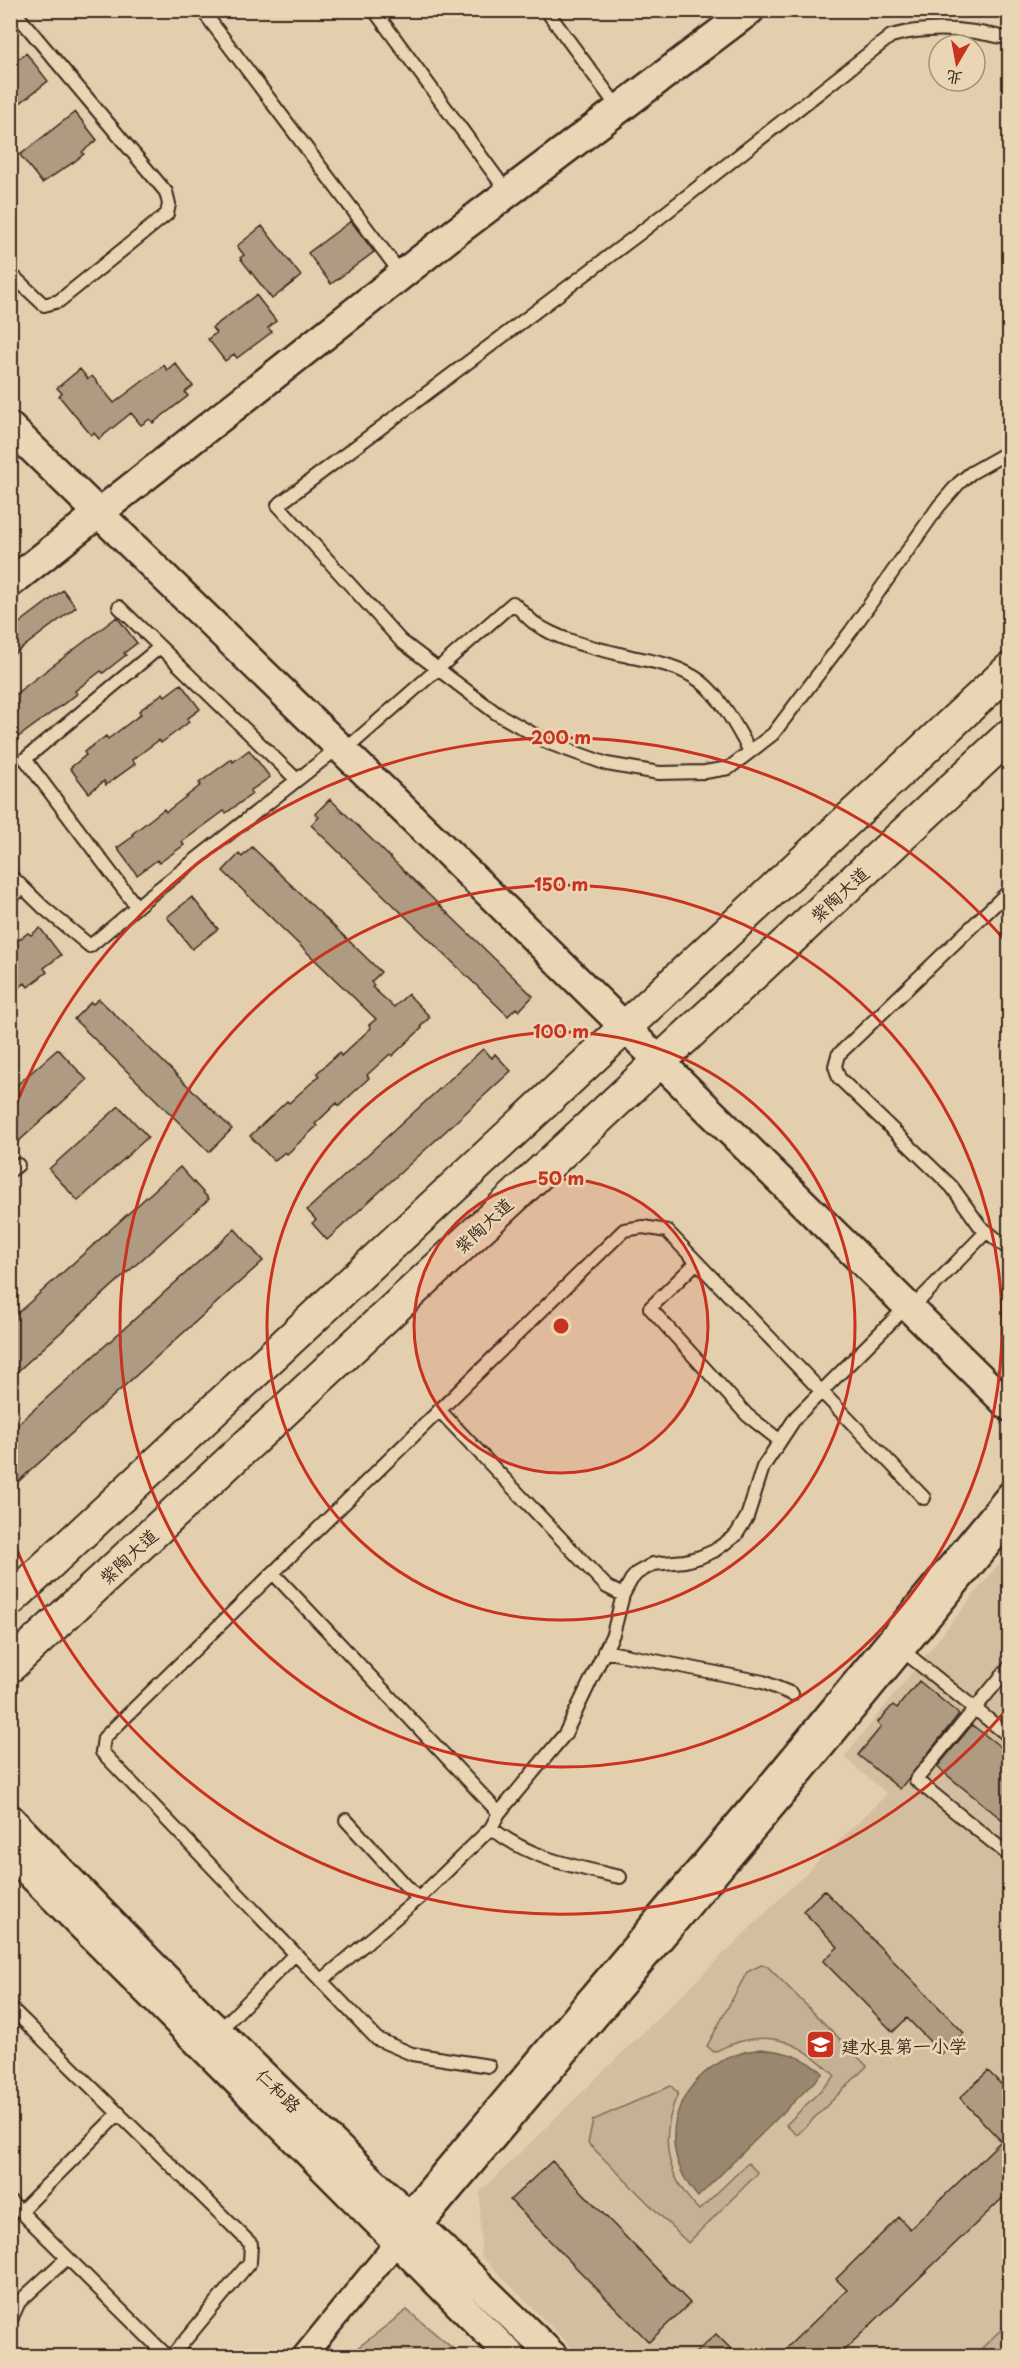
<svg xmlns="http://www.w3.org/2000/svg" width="1020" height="2367" font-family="'Playpen Sans','LXGW WenKai TC',sans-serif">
<rect width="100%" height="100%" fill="#e3ceae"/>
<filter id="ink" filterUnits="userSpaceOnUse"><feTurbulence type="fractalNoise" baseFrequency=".0167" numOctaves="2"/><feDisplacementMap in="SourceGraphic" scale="12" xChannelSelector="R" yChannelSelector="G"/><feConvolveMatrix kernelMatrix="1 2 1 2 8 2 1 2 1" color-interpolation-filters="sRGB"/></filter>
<g filter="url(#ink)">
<path fill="#d3bfa0" d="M 11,457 L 18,464 L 11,524 Z
M 1009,1551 L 1009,2356 L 580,2356 L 481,2256 L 480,2192 L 887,1794 L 844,1757 Z"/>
<path fill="#c4b094" stroke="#806d59" stroke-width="1.5" d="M 761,1965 L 767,1966 L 867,2066 L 797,2135 L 786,2125 L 835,2076 C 798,2038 763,2026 714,2052 L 707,2046 L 747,1972 Z
M 671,2086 L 678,2093 C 659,2137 665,2175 699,2210 L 748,2163 L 758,2173 L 688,2243 L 588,2143 L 593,2120 Z
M 407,2310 L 462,2356 L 347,2356 Z
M 1009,2322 L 1009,2356 L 990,2356 L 982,2348 Z"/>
<path fill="#9a876f" stroke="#74624f" stroke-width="1.5" d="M 761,2049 C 784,2051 806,2057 823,2073 L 698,2197 C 645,2136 685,2058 761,2049 Z"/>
<path fill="#af9b81" stroke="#3b2a1e" stroke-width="1.5" d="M 26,53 L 48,81 L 10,111 L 10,66 Z
M 75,112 L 97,140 L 82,152 L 84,154 L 74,162 L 42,183 L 20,155 Z
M 351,221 L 374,252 L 331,284 L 308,253 Z
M 262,226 L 301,276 L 272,299 L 240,258 L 244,255 L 237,246 Z
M 256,295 L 276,321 L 268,328 L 272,332 L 237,358 L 234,354 L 225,361 L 208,339 L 216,333 L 212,328 Z
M 175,363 L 193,386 L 185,392 L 188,396 L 153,423 L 150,419 L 141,425 L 131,413 L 99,439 L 94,433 L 91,435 L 59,396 L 62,393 L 57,388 L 80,369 L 88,379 L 92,376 L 114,403 L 164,365 L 167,370 Z
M 63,590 L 76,607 L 10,657 L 10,630 Z
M 117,617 L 137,643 L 124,653 L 126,655 L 103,673 L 101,671 L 75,691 L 77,694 L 10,743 L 10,698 Z
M 181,684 L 200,709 L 187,719 L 189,722 L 161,743 L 159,740 L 132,760 L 135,764 L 106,785 L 104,781 L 89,793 L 70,768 L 86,755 L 84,752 L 106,736 L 108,739 L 141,714 L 139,711 L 163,693 L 165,696 Z
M 249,750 L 270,777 L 250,791 L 252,794 L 226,813 L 224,811 L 182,842 L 184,845 L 159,863 L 157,860 L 137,875 L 117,848 L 134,836 L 132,834 L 164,809 L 166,812 L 201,785 L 199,783 L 232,759 L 233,762 Z
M 330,799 L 533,996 L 519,1011 L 516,1008 L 508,1016 L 311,825 L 319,817 L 315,814 Z
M 252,847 L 381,972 L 371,982 L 374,985 L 372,987 L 394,1007 L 408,994 L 430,1017 L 421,1026 L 422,1028 L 392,1056 L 390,1054 L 367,1075 L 369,1078 L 339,1106 L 337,1103 L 315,1124 L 317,1126 L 287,1154 L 285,1152 L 274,1161 L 250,1136 L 287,1101 L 289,1103 L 319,1076 L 317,1073 L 339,1053 L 341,1056 L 371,1028 L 369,1025 L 376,1019 L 223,871 L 239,854 L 242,857 Z
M 192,897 L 218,929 L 192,949 L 167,917 Z
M 40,928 L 61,955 L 44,968 L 47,972 L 28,987 L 25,983 L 10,995 L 10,951 L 18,945 L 16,942 L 28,933 L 31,935 Z
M 99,999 L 232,1129 L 209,1152 L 74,1019 L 91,1002 L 93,1004 Z
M 58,1049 L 87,1080 L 10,1149 L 10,1091 Z
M 483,1049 L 492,1058 L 495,1054 L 511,1071 L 327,1240 L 312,1223 L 316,1220 L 307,1210 Z
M 119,1106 L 148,1137 L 78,1201 L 49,1169 Z
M 180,1167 L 209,1199 L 10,1378 L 10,1320 Z
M 235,1229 L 263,1261 L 10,1489 L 10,1431 Z
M 919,1681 L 959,1714 L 900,1789 L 858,1755 L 881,1727 L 877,1723 L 893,1705 L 897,1708 Z
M 972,1725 L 1010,1754 L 1010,1826 L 937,1767 Z
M 824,1890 L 964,2033 L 942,2054 L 907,2018 L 893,2032 L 823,1961 L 838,1947 L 803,1911 Z
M 988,2071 L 1010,2093 L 1010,2191 L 838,2356 L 778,2356 L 847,2290 L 836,2279 L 899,2217 L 910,2229 L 1001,2141 L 960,2098 Z
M 552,2161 L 690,2303 L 649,2342 L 510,2200 Z
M 716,2334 L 738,2356 L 692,2356 Z"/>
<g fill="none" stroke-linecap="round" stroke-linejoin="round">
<defs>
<path id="service" d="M 202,10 L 402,275
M 374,10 L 508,193
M 546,10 L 619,109
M 717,10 L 729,27
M 1010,39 C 971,29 929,25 891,36 L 640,233 L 278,505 L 401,641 L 496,713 L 549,743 L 607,764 L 659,773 L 705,772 L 729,768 L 773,734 L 851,631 L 939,506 L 959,483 L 971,473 L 1010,451
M 10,273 L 44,305 L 59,301 L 167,214 L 169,204 L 166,192 L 13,10
M 119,607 L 297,780
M 344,751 L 513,603 C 520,609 526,616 533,622 C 560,642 600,649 632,657 C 656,662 680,666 700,681 C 723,699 736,727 750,751
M 10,875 L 44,908 L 90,946 L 147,898 L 339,747
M 1010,890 L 838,1055 L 835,1066 L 839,1078 L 952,1187 L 980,1226 L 1010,1250
M 10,898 L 23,888
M 136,906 L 25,759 L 160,647
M 10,1171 L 18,1165
M 697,1262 L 650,1308 L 747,1415 L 779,1440
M 911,1309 L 986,1232
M 439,1410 L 607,1587 L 623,1595
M 273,1573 L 499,1813
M 902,1650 L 1010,1737
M 604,1651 L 763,1682 L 792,1694
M 1010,1666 L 916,1780 L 1010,1856
M 346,1820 L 418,1899
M 491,1828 C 531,1859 572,1866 620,1877
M 321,1981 L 418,1899 L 491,1828 L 499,1813 L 565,1734 L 613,1634 L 623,1595 L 631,1580 L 637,1573 L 653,1564 L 685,1561 L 700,1557 L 714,1551 L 736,1535 L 747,1517 L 763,1467 L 796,1417 L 907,1306
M 10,2007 L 251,2244 L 250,2262 L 172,2356
M 218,2032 L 294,1955
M 489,2066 L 412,2054 L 377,2039 L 102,1752 L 104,1738 L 624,1230 L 643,1227 L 667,1231 L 924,1498
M 10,2201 L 167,2356
M 21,2211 L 119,2113
M 10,2322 L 19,2302 L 67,2258"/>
<path id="minor" d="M 406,2236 L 420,2227 L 786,1792 L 1010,1520
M 304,2356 L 397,2242 L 407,2215 L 772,1781 L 1010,1492"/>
<path id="tertiary" d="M 10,427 L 435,840 L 1010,1407
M 10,583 L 456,232 L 750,10
M 10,1819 L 203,2017 L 553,2356
M 10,1853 L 511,2356"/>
<path id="secondary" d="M 10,1600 L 1010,669
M 10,1666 L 1010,735"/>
</defs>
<use href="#service" stroke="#3b2a1e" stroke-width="16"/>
<use href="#minor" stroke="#3b2a1e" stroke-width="27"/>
<use href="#tertiary" stroke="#3b2a1e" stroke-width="33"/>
<use href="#secondary" stroke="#3b2a1e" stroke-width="36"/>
<use href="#service" stroke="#ead5b4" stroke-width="12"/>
<use href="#minor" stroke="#ead5b4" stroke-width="22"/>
<use href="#tertiary" stroke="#ead5b4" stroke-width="28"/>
<use href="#secondary" stroke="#ead5b4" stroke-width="32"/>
</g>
</g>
<circle cx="561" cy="1326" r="147" fill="#c8321e" fill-opacity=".12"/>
<g fill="none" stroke="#c8321e" stroke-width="3">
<circle cx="561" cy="1326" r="147"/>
<circle cx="561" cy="1326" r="294"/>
<circle cx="561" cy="1326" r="441"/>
<path d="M1008 1708A588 588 0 0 1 12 1537M12 1115A588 588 0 0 1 1008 944"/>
</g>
<defs>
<symbol id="school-square" viewBox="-11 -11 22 22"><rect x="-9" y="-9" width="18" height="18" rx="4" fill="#c8321e" stroke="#ead5b4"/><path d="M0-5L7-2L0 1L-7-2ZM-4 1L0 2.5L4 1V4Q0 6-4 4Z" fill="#fff"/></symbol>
</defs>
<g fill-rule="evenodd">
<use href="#school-square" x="804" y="2028" width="33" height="33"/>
</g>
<g text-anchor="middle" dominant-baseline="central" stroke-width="5" stroke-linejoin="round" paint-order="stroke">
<g font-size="18" fill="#3b2a1e" stroke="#ead5b4">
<text transform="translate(839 894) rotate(-43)">紫陶大道</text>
<text transform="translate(483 1225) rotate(-43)">紫陶大道</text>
<text transform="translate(128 1556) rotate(-43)">紫陶大道</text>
<text transform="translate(279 2090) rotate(44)">仁和路</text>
</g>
<g font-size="18" fill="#3b2a1e" stroke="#ead5b4" text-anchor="start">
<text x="841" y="2045">建水县第一小学</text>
</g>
</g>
<circle cx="561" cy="1326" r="9" fill="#c8321e" stroke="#ead5b4" stroke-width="3"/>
<g font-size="18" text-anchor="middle" font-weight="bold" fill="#c8321e" stroke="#ead5b4" stroke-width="5" stroke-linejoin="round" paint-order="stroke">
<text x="561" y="744">200 m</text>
<text x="561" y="891">150 m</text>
<text x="561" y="1038">100 m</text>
<text x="561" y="1185">50 m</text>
</g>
<rect width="1020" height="2367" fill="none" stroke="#ead5b4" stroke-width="36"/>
<rect x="18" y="18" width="984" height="2331" fill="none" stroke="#3b2a1e" stroke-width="2" filter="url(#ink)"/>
<g transform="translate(957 63) rotate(190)"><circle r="28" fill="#ead5b4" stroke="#a49178" stroke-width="1.5"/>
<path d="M0-4.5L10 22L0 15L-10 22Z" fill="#c8321e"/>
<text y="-9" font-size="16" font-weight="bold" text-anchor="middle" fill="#3b2a1e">北</text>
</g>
</svg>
